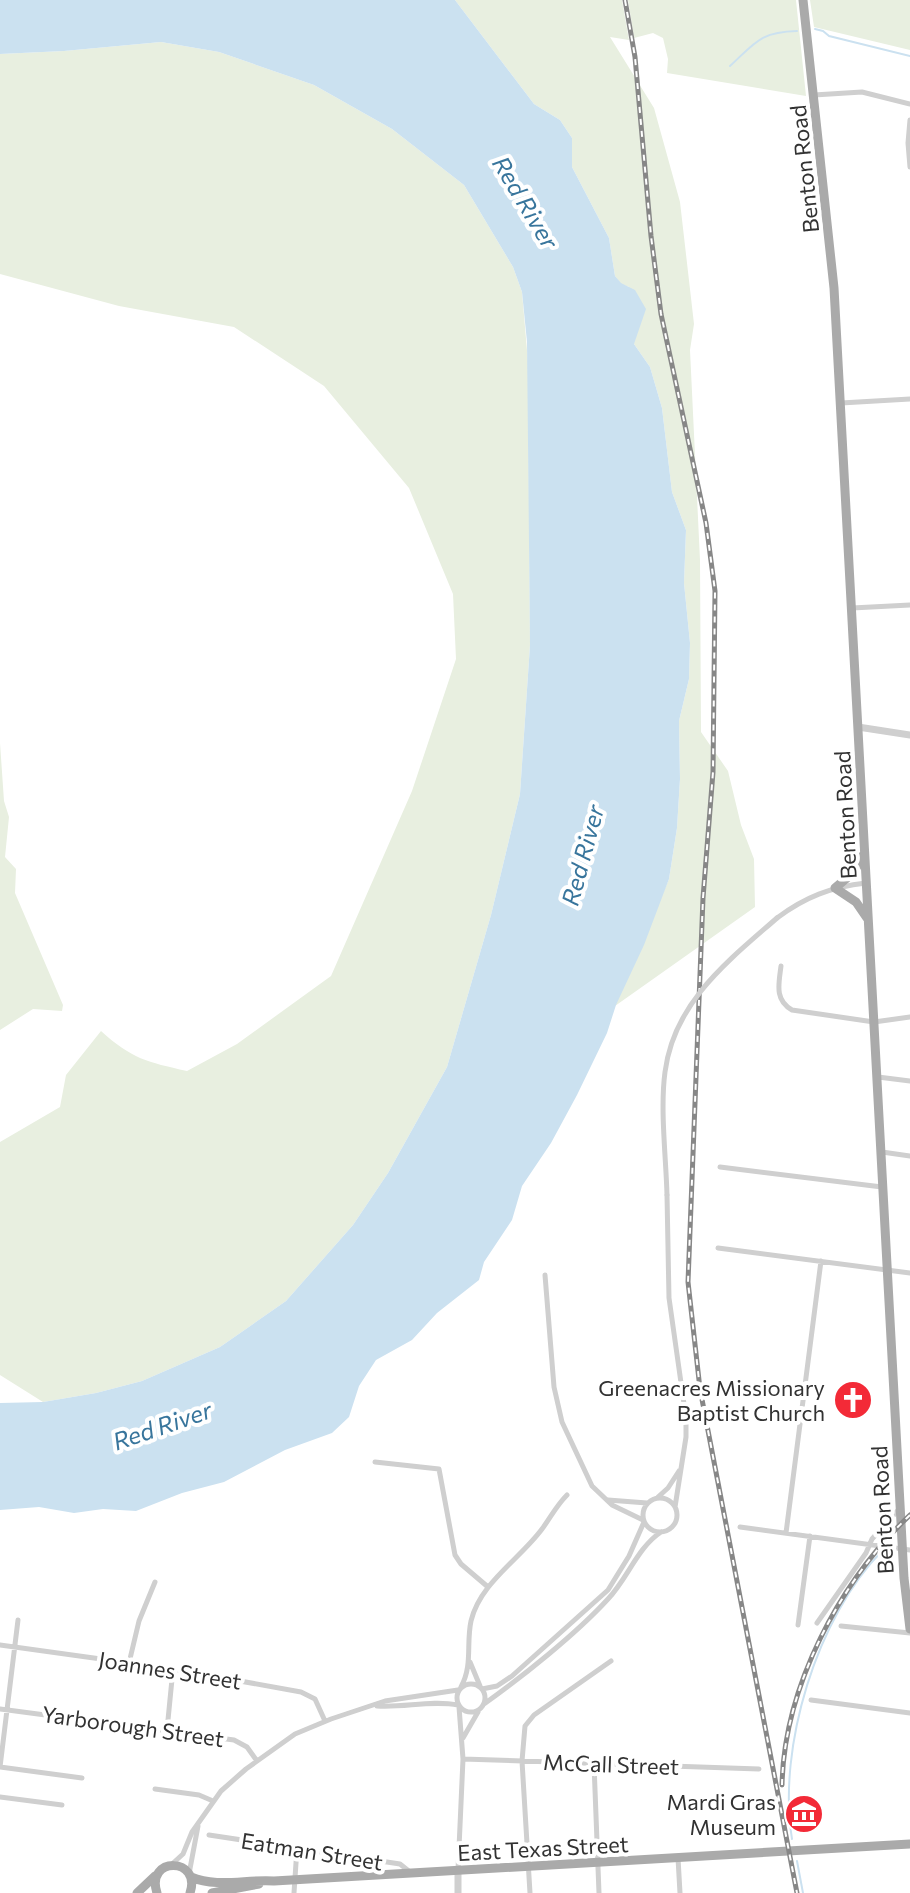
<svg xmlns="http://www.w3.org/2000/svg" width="910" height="1893" font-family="Commissioner,sans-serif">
<rect width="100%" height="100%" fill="#fff"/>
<path fill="#e8efe0" d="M 455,0 L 622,0 L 629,40 L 610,37 L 654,108 L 680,202 L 694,324 L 690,350 L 700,560 L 701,732 L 728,771 L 741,825 L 754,859 L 755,907 L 615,1006 L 669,879 L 677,828 L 680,779 L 679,721 L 689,679 L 690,643 L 684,583 L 686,530 L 672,492 L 662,408 L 650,367 L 634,344 L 629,287 L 621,284 L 615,276 L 609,238 L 572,167 L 572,138 L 560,120 L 534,104 Z
M 628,0 L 796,0 L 806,96 L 667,73 L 668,59 L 663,38 L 653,33 L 634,38 Z
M 810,0 L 910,0 L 910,50 L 814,27 Z
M 161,42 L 219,52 L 314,85 L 392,129 L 464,185 L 513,267 L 522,292 L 528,362 L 530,645 L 520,794 L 491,915 L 447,1067 L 388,1173 L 353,1225 L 286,1301 L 220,1347 L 142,1381 L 96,1393 L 43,1402 L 0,1375 L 0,1142 L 60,1107 L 66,1075 L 101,1031 C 132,1059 147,1062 187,1071 L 237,1044 L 331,976 L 412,791 L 456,659 L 453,594 L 409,488 L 324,386 L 234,327 L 119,306 L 0,274 L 0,54 L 64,51 Z
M 0,743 L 4,801 L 9,817 L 5,857 L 16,869 L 15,893 L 63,1005 L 62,1011 L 33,1009 L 0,1030 Z"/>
<path fill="#cbe1f0" d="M 0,0 L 455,0 L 534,104 L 560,120 L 572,138 L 572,167 L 609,238 L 615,276 L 621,283 L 635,290 L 646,309 L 634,344 L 650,367 L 662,408 L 672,492 L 686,530 L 684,583 L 690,643 L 689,679 L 679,721 L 680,779 L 677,828 L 669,879 L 644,945 L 616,1005 L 607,1033 L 577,1095 L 551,1143 L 522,1186 L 512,1220 L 484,1262 L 479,1280 L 437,1313 L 412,1340 L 376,1360 L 359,1386 L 349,1417 L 332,1433 L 285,1450 L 224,1482 L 182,1493 L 136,1511 L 103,1509 L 74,1513 L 39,1507 L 0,1510 L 0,1403 L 43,1402 L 96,1393 L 142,1381 L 220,1347 L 286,1301 L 353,1225 L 388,1173 L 447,1067 L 491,915 L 520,794 L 530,645 L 527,342 L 522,292 L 513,267 L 464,185 L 392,129 L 314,85 L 219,52 L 161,42 L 64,51 L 0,54 Z"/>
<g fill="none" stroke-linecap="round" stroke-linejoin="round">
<path stroke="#cbe1f0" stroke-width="2" d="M 815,29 L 823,31 L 829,36 L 910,56
M 730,66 C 756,42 760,32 797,31
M 792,1839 C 777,1748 817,1616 883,1550
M 797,1861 L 803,1893"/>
<path stroke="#cfcfcf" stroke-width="5" d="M 814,95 L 862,92 L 910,104
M 910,120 L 908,143 L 910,167
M 841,403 L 910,399
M 852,608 L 910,605
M 777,918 C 805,897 831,887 866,883
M 781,966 C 779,983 774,1000 792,1010 L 874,1022 L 910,1017
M 878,1077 L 910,1081
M 882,1152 L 910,1156
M 720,1167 L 882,1187
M 667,1195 L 669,1298 L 686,1418 L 686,1437 L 675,1507
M 718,1248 L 910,1273
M 545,1275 L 554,1387 L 562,1422 L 592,1486 L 612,1505 L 643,1520
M 375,1462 L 439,1469 L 455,1555 L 461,1564 L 488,1587
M 658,1497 L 668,1488 L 679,1471
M643 1515a17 17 0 1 1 34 0a17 17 0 1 1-34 0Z
M 608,1500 L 647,1503
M 740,1527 L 910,1550
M 786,1533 L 821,1261
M 817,1623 L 866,1553 L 872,1539 L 900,1508
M 798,1625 L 810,1536
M 841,1626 L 910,1633
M 0,1645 L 173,1669 L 301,1692 L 315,1699 L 325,1721
M 470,1662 L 480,1686
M 129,1663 L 139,1621 L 155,1582
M457 1698a14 14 0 1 1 28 0a14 14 0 1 1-28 0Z
M 461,1687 C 473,1665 466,1644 471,1621 C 480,1583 520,1559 542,1529 C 551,1517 556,1506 567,1495
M 482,1689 L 497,1686 L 512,1676 L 608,1590 L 629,1556 L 644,1522
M 811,1700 L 910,1713
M 484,1704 C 522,1677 576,1634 608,1599 C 628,1578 637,1548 661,1532
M 377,1706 C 404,1708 430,1700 458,1705
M 0,1709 L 234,1740 L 247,1747 L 257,1761
M 167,1730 L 173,1669
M 463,1738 L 478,1712
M 463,1759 L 759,1769
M 594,1764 L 599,1893
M 0,1767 L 18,1620
M 0,1767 L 82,1778
M 155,1789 L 199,1795 L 213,1801
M 0,1797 L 62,1805
M 209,1835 L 400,1864 L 410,1872
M 678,1858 L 680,1893
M 171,1865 L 183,1854 L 192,1832 L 221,1791 L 246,1769 L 295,1734 L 331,1719 L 385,1701 L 458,1690
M 458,1870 L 463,1759 L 459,1707
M 189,1874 L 198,1826
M 294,1893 L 297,1848
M 530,1893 L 522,1761 L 525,1726 L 534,1715 L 611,1661"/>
<path stroke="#cfcfcf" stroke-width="7" d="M 858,727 L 910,735
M 458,1893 L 458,1871"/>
<path stroke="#aaa" stroke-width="9" d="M 803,0 L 834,288 L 904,1578 L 910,1629
M 863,855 L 854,872 L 835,888 L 856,902 L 867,918
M 191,1877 C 217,1888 246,1879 274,1881 L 910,1844
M 137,1893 L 155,1876
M 157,1893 C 145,1856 202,1857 190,1893
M 212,1893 L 259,1884"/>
<defs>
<path id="rail" d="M 625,0 L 635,57 L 651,236 L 661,314 L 706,523 L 715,591 L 713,772 L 703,898 L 688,1282 L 700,1389 L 797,1893
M 782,1785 C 784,1687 840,1581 910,1515"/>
</defs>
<use href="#rail" stroke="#878787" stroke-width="5"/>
<use href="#rail" stroke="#fff" stroke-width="2" stroke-dasharray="6" stroke-linecap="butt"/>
<path stroke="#cfcfcf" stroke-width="5" d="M 667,1195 C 666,1157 660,1109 665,1072 C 674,1002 728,961 777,918"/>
</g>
<defs>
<symbol id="church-disc" viewBox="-11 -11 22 22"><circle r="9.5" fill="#f32a37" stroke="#fff"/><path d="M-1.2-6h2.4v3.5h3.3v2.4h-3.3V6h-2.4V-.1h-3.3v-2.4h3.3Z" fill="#fff"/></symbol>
<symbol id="museum-disc" viewBox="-11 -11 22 22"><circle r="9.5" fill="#f32a37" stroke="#fff"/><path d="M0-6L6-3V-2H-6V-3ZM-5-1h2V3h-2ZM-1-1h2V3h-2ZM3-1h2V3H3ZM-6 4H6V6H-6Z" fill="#fff"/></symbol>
</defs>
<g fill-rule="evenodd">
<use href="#church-disc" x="831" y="1378" width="44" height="44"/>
<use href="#museum-disc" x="782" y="1792" width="44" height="44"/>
</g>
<g text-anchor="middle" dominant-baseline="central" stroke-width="8" stroke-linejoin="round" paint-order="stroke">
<g font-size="22" fill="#323232" stroke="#fff">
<text transform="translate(804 169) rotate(-96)">Benton Road</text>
<text transform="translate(845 815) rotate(-93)">Benton Road</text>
<text transform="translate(882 1510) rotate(-93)">Benton Road</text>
<text transform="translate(170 1670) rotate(9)">Joannes Street</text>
<text transform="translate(133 1726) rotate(8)">Yarborough Street</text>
<text transform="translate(611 1764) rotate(2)">McCall Street</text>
<text transform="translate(543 1848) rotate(-3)">East Texas Street</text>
<text transform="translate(312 1851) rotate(9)">Eatman Street</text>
</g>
<g font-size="22" fill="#323232" stroke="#fff" text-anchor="end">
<text x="825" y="1387">Greenacres Missionary<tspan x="825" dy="25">Baptist Church</tspan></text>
<text x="776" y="1801">Mardi Gras<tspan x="776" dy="25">Museum</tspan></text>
</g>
<g font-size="24" font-style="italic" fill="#38759c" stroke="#fff">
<text transform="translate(526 202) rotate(59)">Red River</text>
<text transform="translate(582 855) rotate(-75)">Red River</text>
<text transform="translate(162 1425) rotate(-19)">Red River</text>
</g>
</g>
</svg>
